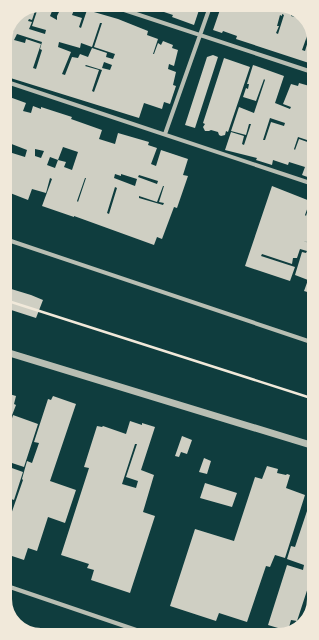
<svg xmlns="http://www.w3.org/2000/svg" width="319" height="640" font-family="'Fira Sans Condensed',sans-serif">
<rect width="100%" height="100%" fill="#0f3d3e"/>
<path fill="#cfcfc3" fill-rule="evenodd" d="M 41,4 L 55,4 L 50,16 L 57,20 L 57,16 L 61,8 L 70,11 L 70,9 L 74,10 L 72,15 L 82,18 L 79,27 L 81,28 L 87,10 L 118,19 L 148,31 L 147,35 L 158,39 L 153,54 L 154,54 L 158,43 L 161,45 L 163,41 L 173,45 L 172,48 L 178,50 L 174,66 L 169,64 L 168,69 L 176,72 L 173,85 L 176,86 L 170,104 L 164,102 L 162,109 L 144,103 L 139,118 L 4,76 L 4,42 L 8,43 L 9,38 L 5,37 L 15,15 L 17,14 L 11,32 L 13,32 L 19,13 L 37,5 L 32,20 L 29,19 L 28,21 L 32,22 L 29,29 L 45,34 L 46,30 L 32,26 L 39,5 ZM 100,23 L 102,23 L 94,47 L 115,54 L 113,59 L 106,57 L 107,53 L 92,48 L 88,57 L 80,54 L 78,58 L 72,57 L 65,75 L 62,74 L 71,52 L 58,47 L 59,42 L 80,48 L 81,43 L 92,47 ZM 17,34 L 42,42 L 40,49 L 42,50 L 36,69 L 33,68 L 41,44 L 26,39 L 25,43 L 14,40 ZM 104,62 L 112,65 L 110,70 L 102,68 ZM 86,65 L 102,70 L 94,92 L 92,91 L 99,70 L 85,66 Z
M 140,4 L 201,4 L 194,25 L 172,17 L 173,15 Z
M 222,4 L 281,4 L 300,11 L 311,25 L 302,50 L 305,51 L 312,28 L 312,64 L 236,39 L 237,36 L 223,31 L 222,33 L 213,30 ZM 293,10 L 300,13 L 298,18 L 291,16 ZM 282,14 L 284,15 L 278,34 L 276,33 L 279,26 L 277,26 L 280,15 L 282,16 Z
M 213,55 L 218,57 L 195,128 L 185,125 L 207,57 Z
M 224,58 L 250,67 L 228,132 L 226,131 L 225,135 L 221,136 L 219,135 L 218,132 L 211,130 L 209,131 L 205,131 L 203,127 L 205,124 L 203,123 Z
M 253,65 L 284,76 L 275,103 L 290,109 L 291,107 L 283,104 L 291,84 L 298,86 L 299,83 L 313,87 L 313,142 L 298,137 L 294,149 L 295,150 L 299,139 L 313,144 L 313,179 L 302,175 L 305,167 L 289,162 L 288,165 L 273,160 L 272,165 L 256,160 L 257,158 L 225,150 L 231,132 L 244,136 L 242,144 L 244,145 L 251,124 L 249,124 L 246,135 L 231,131 L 239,107 L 254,113 L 265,80 L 264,79 L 256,101 L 243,97 L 246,88 L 248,89 L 249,84 L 247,84 ZM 270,118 L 285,123 L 284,126 L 271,122 L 265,140 L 263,140 Z
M 4,95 L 26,103 L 23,111 L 31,113 L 33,106 L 41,109 L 41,107 L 72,117 L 71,119 L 102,130 L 99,139 L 115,144 L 118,133 L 149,142 L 148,145 L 157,148 L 151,164 L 156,166 L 161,150 L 188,159 L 183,175 L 188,176 L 177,208 L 174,207 L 162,239 L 157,237 L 154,245 L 74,216 L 74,217 L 42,206 L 52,179 L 50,178 L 46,193 L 32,189 L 28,200 L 5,191 L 4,116 L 7,108 L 4,107 ZM 9,143 L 27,150 L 25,157 L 9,152 L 7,160 L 5,159 ZM 63,147 L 78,152 L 72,170 L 64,167 L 66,162 L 58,160 L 55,168 L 47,165 L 50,157 L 58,160 ZM 35,149 L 44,151 L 41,158 L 35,156 ZM 115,174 L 121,176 L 121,174 L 137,179 L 135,186 L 114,178 ZM 139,175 L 158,181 L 157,184 L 138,177 ZM 85,178 L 86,178 L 78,202 L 77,201 ZM 163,186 L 164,186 L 159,202 L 164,203 L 163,205 L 139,198 L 139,196 L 157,202 ZM 115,187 L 117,188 L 109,214 L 107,213 Z
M 272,186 L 310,201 L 305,215 L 306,216 L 309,206 L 313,208 L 313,237 L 311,243 L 303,241 L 313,244 L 314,294 L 304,291 L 308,280 L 295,275 L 302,252 L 306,253 L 307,251 L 300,249 L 297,258 L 293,258 L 292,264 L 262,254 L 261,256 L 295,267 L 290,281 L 245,266 Z
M 8,288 L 31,295 L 43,300 L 36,318 L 5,308 L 5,297 Z
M 9,394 L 16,396 L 14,404 L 16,405 L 9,423 L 6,422 L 6,403 Z
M 53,396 L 76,404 L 50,481 L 76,490 L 65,523 L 48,517 L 37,551 L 28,548 L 24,560 L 9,555 L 9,553 L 6,552 L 6,534 L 10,523 L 8,523 L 23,480 L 22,479 L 27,461 L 32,463 L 39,443 L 34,442 L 48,399 L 51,400 Z
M 13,415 L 38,424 L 24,467 L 6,461 L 6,438 Z
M 130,421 L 142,425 L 142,423 L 155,427 L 141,470 L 154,475 L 143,512 L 155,516 L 130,593 L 91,580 L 94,570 L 87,568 L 89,564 L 61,555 L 89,468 L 84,467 L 97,426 L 102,427 L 103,426 L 126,434 ZM 135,444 L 137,444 L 126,477 L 138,481 L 136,488 L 122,484 Z
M 182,436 L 192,440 L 187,454 L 181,452 L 179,457 L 175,456 Z
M 204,458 L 211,461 L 207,474 L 199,472 Z
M 267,466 L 278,469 L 277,473 L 286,475 L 287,474 L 290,475 L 286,488 L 305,495 L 285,558 L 275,555 L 270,567 L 266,566 L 247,622 L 219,613 L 216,621 L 170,606 L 195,529 L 234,541 L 255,477 L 262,479 Z
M 9,467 L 23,472 L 14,500 L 6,497 L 6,476 Z
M 205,483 L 237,493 L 232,507 L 200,498 Z
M 313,493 L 314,493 L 315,566 L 297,621 L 291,620 L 288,631 L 268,625 L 287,565 L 303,570 L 304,565 L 287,559 L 291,546 L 295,547 Z"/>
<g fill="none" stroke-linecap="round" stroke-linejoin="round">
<path stroke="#f1e9da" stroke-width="2.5" d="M 5,300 L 314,399"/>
<path stroke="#b8beb3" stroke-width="4" d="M 106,4 L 312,72
M 4,81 L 313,184
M 165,134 L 211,4
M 5,239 L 314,343
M 7,586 L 151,635"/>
<path stroke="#b8beb3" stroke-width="7" d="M 6,352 L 314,446"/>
</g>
<path d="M0 0H319V640H0ZM41 11H278A30 30 0 0 1 308 41V599A30 30 0 0 1 278 629H41A30 30 0 0 1 11 599V41A30 30 0 0 1 41 11Z" fill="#f1e9da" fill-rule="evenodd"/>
<path fill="none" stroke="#f1e9da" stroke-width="2" d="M41 11H278A30 30 0 0 1 308 41V599A30 30 0 0 1 278 629H41A30 30 0 0 1 11 599V41A30 30 0 0 1 41 11Z"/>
</svg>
